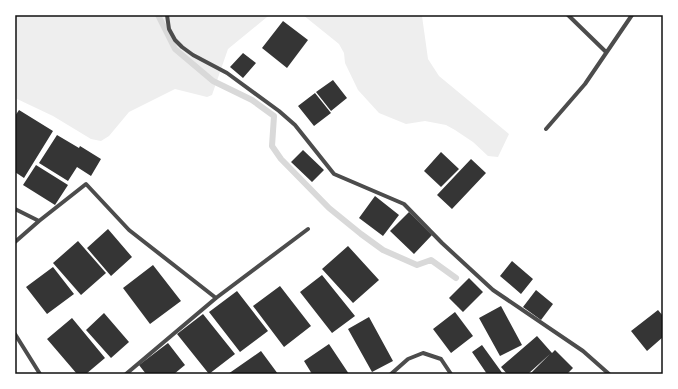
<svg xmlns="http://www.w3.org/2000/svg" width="678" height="389" font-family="'Golos Text',sans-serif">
<rect width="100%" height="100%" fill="#fff"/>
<path fill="#eee" d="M 15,15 L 272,15 L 267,17 L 228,49 L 212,95 L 207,97 L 175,89 L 129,112 L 109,136 L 101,141 L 91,139 L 53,116 L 15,98 Z
M 303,15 L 421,15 L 422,16 L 428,59 L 439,76 L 509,134 L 498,157 L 488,156 L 473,142 L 455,130 L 446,125 L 425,121 L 406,124 L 379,113 L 358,90 L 345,63 L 344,53 L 339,44 Z"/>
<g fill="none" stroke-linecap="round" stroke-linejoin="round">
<path stroke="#d9d9d9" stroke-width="6" d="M 158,15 L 175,49 L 213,81 L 252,100 L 274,116 L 272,146 L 281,159 L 329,208 L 361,234 L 383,250 L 417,265 L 431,260 L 456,278"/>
</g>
<path fill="#353535" d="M 283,21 L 308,40 L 287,68 L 262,48 Z
M 243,53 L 256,63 L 243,78 L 230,67 Z
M 333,80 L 347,98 L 331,111 L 316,92 Z
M 315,93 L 331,113 L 314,126 L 298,106 Z
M 19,110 L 53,131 L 24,178 L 15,172 L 15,116 Z
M 57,135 L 79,148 L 80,146 L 101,159 L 91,176 L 77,167 L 68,181 L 39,163 Z
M 303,150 L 324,170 L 312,182 L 291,162 Z
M 441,152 L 459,169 L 441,187 L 424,171 Z
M 471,159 L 486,173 L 452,209 L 437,195 Z
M 36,165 L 68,185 L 55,205 L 23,185 Z
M 375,196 L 399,215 L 383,236 L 359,218 Z
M 409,212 L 432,235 L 414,254 L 390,231 Z
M 108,229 L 132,257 L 111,276 L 87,248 Z
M 78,241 L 106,273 L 81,295 L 53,263 Z
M 348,246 L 379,280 L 353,303 L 322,269 Z
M 512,261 L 533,279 L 521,294 L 500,276 Z
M 153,265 L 181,301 L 150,324 L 123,288 Z
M 53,267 L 74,294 L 47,314 L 26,287 Z
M 322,275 L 355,316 L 332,333 L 300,292 Z
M 469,278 L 483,292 L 463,312 L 449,298 Z
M 280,286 L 311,326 L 284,347 L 253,306 Z
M 536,290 L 553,304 L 541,320 L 523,307 Z
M 237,291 L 268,331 L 240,352 L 209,312 Z
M 501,306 L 522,345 L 500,356 L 479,318 Z
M 658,310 L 663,316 L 663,337 L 647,351 L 631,331 Z
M 455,312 L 473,336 L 451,353 L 433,329 Z
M 104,313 L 129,342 L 111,358 L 86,330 Z
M 203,314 L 235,354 L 209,374 L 177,334 Z
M 369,317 L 393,361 L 372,372 L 348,329 Z
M 72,318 L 105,358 L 86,374 L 77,374 L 47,339 Z
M 537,336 L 552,353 L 555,350 L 573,368 L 567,374 L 530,374 L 550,354 L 528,374 L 507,374 L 501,367 Z
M 168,343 L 185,365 L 174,374 L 146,374 L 139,365 Z
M 329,344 L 349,374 L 312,374 L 304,361 Z
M 482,345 L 503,374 L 487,374 L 472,352 Z
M 261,351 L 278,374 L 228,374 Z"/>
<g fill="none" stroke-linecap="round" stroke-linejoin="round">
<path stroke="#4c4c4c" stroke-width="4" d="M 167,15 L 169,29 L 175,40 L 182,47 L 193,55 L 227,73 L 279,111 L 295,125 L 334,174 L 404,204 L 442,243 L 493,290 L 583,351 L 609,374
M 568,15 L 606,52
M 546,129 L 585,84 L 632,15
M 15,209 L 39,221 L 86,184 L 129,230 L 216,298 L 126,374
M 15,242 L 39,221
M 216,298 L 308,229
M 15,334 L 40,374
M 391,374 L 408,359 L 423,353 L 441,359 L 451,374"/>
</g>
<rect width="678" height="389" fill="none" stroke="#ffffff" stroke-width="32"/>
<rect x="16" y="16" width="646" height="357" fill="none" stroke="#111" stroke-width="1.5"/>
</svg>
